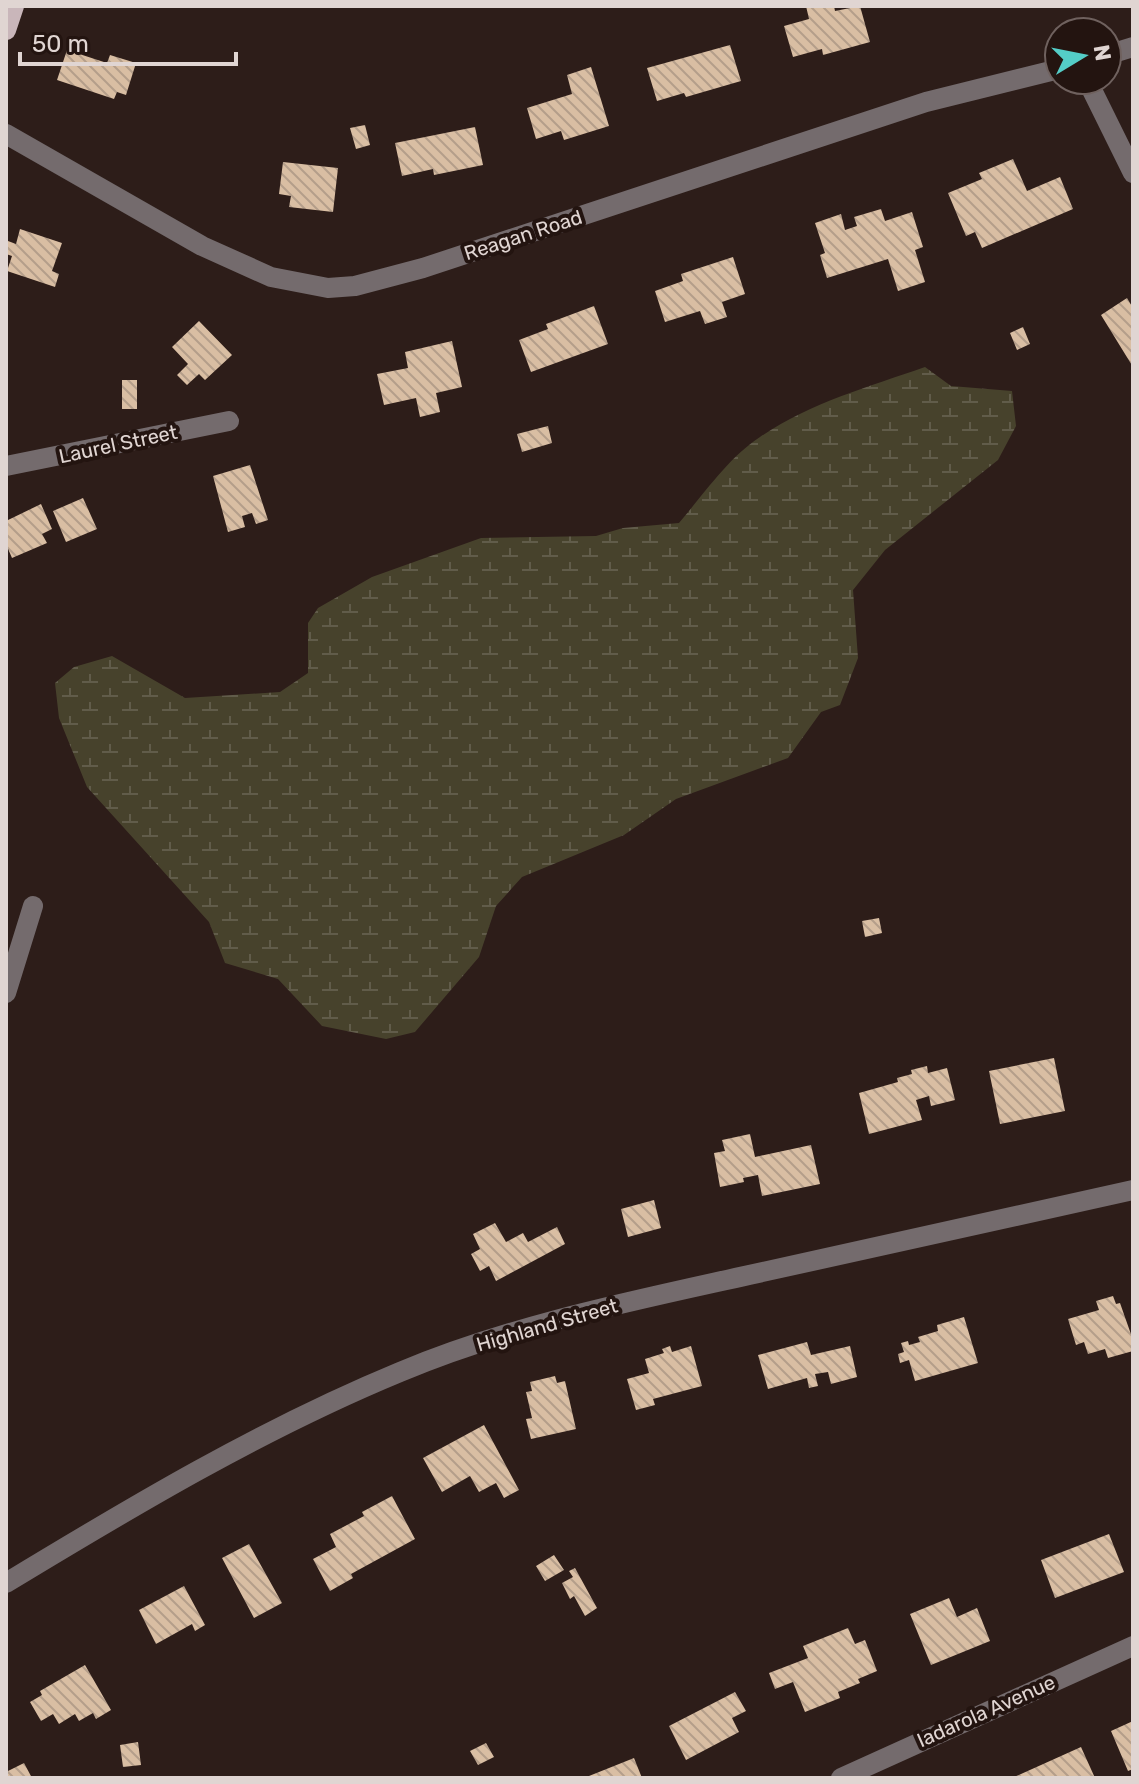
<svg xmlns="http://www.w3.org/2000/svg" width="1139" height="1784" font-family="Rubik,sans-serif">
<defs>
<pattern id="wetland-marsh" width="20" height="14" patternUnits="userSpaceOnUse" patternTransform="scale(2)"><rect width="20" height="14" fill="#47422c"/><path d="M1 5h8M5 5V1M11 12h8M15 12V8" fill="none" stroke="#615c4a"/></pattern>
<pattern id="building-back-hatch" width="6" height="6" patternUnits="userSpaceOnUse" patternTransform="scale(2)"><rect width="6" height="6" fill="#d9bea3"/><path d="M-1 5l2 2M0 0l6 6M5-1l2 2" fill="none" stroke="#b49e8a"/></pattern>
</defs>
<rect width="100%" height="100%" fill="#2d1d19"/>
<path fill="url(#wetland-marsh)" d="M 925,367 L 951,386 L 1012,391 L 1016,426 L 998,460 L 885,550 L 853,590 L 858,658 L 840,705 L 821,712 L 788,758 L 676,799 L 624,835 L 522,877 L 496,906 L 479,957 L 415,1032 L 386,1039 L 322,1026 L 278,979 L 225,963 L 209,922 L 87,787 L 59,718 L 55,683 L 74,667 L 112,656 L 185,698 L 280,692 L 308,673 L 308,623 L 318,608 L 372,577 L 481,538 L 596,536 L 623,528 L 679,523 C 704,494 728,458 760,437 C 810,403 868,387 925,367 Z"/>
<path fill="url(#building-back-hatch)" d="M 806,6 L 834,6 L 835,11 L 860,6 L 870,42 L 823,55 L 822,49 L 793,57 L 784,26 L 809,19 Z
M 730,45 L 741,81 L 686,97 L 684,93 L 657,101 L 647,68 Z
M 67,50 L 107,63 L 110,55 L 136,63 L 126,95 L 117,92 L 114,99 L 57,80 Z
M 591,67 L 609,126 L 564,140 L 561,131 L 536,139 L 527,108 L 572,94 L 567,75 Z
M 365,125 L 370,145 L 356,149 L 350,128 Z
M 475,127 L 483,165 L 434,175 L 433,169 L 402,176 L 395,143 Z
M 1013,159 L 1027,191 L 1060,177 L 1073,209 L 982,248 L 975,232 L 966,236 L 948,193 L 982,179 L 979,173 Z
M 283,162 L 338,168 L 333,212 L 289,207 L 291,196 L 279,194 Z
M 881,209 L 885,221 L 912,212 L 923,247 L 915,250 L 925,282 L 898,291 L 888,259 L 827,278 L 820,255 L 825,253 L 815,223 L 841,214 L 845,230 L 857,226 L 854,217 Z
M 20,229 L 62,243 L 52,271 L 59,274 L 55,287 L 7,271 L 12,256 L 6,254 L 6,248 L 8,241 L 16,244 Z
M 733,257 L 745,294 L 722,302 L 727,317 L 705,324 L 700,311 L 665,322 L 655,291 L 683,281 L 681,274 Z
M 1127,298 L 1133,308 L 1133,367 L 1101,315 Z
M 594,306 L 608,344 L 531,372 L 519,340 L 548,329 L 546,324 Z
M 199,321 L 232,355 L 205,380 L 199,374 L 187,385 L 177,375 L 188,364 L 172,347 Z
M 1023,327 L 1030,344 L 1017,350 L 1010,333 Z
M 452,341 L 462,387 L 436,393 L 440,412 L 420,417 L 416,398 L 384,405 L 377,374 L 408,368 L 405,352 Z
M 122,380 L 137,380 L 137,409 L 122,409 Z
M 548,426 L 552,443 L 522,452 L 517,434 Z
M 250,465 L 268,520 L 256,524 L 252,513 L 242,516 L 245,527 L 228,532 L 213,476 Z
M 83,498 L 97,529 L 66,542 L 53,511 Z
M 41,504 L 52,529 L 42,534 L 47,543 L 12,558 L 6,544 L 6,521 Z
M 879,918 L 882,933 L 865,937 L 862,921 Z
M 1054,1058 L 1065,1111 L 1000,1124 L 989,1071 Z
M 927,1066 L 928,1073 L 947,1068 L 955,1100 L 931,1106 L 929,1096 L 916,1100 L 922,1120 L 869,1134 L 859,1093 L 898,1082 L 897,1078 L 912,1074 L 911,1070 Z
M 750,1134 L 755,1157 L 811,1145 L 820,1184 L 762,1196 L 758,1175 L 743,1178 L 744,1182 L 720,1187 L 714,1153 L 725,1151 L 722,1140 Z
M 654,1200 L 661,1228 L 628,1237 L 621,1209 Z
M 495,1223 L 506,1242 L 523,1233 L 528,1242 L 557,1227 L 565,1244 L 496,1281 L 489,1266 L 480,1271 L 471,1254 L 480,1249 L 473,1234 Z
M 1113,1296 L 1116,1304 L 1120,1303 L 1133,1340 L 1133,1351 L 1108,1358 L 1105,1349 L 1088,1354 L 1084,1342 L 1076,1345 L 1068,1319 L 1099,1310 L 1096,1301 Z
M 964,1317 L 978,1363 L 915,1381 L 909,1360 L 900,1363 L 898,1354 L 904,1352 L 901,1343 L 908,1341 L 909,1345 L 920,1342 L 918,1337 L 938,1331 L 937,1325 Z
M 807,1342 L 811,1355 L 850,1346 L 857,1377 L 831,1384 L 828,1372 L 815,1374 L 818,1386 L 809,1388 L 807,1378 L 768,1389 L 758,1355 Z
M 670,1346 L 672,1352 L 691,1346 L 702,1386 L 653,1399 L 655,1405 L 636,1410 L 627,1379 L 649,1373 L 645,1359 L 664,1353 L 662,1349 Z
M 555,1376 L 557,1383 L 565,1381 L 576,1429 L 531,1439 L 526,1419 L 532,1418 L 526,1392 L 532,1391 L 530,1382 Z
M 484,1425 L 519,1490 L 504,1498 L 496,1483 L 479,1492 L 470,1476 L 442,1492 L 423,1458 Z
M 392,1496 L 415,1539 L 351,1574 L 353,1578 L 330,1591 L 313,1559 L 336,1547 L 330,1534 L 364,1516 L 362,1512 Z
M 1109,1534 L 1124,1572 L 1055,1598 L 1041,1560 Z
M 249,1544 L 282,1603 L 254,1618 L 222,1558 Z
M 554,1555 L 564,1570 L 545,1581 L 536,1566 Z
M 575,1568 L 597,1608 L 585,1616 L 574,1596 L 570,1599 L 562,1583 L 573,1577 L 569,1571 Z
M 184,1586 L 205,1625 L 195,1631 L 192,1624 L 156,1644 L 139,1610 Z
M 949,1598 L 957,1617 L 977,1608 L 990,1641 L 931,1665 L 910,1614 Z
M 848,1628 L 855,1644 L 865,1640 L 877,1671 L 858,1679 L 860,1683 L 838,1692 L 840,1698 L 805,1712 L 793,1682 L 775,1689 L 769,1673 L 808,1658 L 803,1646 Z
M 85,1665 L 111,1710 L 96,1719 L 93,1713 L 79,1721 L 75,1714 L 59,1724 L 53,1714 L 41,1721 L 30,1702 L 42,1695 L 40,1691 Z
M 735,1692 L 746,1711 L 732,1718 L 739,1732 L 686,1760 L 669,1726 Z
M 1133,1721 L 1133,1769 L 1128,1771 L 1111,1731 Z
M 138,1742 L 141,1765 L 123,1767 L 120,1745 Z
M 486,1743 L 494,1757 L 478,1765 L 470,1751 Z
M 1081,1747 L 1095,1778 L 1012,1778 Z
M 634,1758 L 642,1778 L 584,1778 Z
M 24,1763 L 32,1778 L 6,1778 L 6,1772 Z"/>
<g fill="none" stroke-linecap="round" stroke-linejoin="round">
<path stroke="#746b6d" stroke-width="20" d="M 1107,55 L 1133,47
M 1087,80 L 1133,173
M 6,134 L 202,246 L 271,277 L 328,288 L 355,286 L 423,268 L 926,102 L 1059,69
M 6,466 L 229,421
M 6,993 L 33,906
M 6,1583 C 133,1506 262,1429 400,1372 C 512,1325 632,1301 749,1275 C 877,1247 1005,1219 1133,1190
M 841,1778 L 1133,1646"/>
<path stroke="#c9b6ba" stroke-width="20" d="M 6,30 L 14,6"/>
</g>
<g text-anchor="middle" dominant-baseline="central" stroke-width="8" stroke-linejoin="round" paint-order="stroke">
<g font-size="20" fill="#e0d5d2" stroke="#231410">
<text transform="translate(523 235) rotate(-18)">Reagan Road</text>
<text transform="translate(118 444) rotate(-12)">Laurel Street</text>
<text transform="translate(547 1325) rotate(-16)">Highland Street</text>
<text transform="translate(986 1711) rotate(-24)">Iadarola Avenue</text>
</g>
</g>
<rect width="1139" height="1784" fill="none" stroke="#e0d5d2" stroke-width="16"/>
<g transform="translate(1083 56) rotate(80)"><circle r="38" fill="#231410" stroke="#6f615e" stroke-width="2"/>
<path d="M0-6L14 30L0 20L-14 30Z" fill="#54cdc7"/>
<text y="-12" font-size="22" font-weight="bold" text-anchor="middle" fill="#e0d5d2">N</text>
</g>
<path d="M20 52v12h216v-12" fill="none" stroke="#e0d5d2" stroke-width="4"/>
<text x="32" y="52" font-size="24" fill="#e0d5d2" stroke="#231410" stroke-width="6" paint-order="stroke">50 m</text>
</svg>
